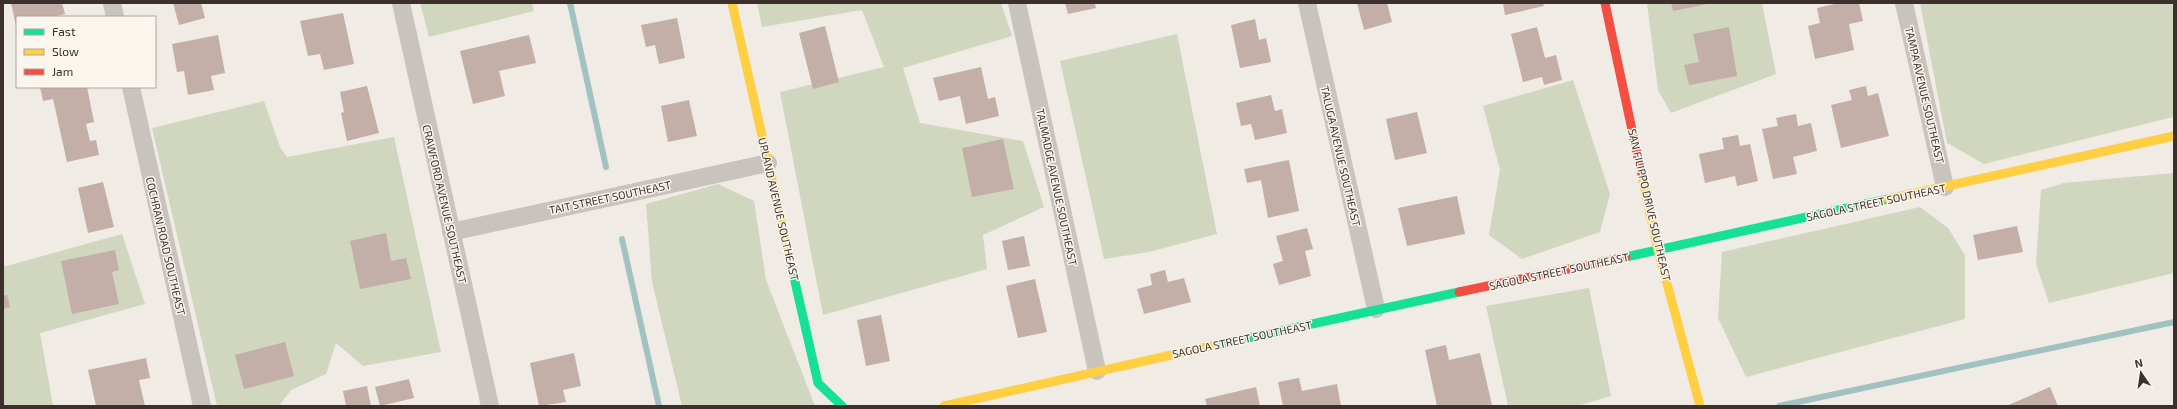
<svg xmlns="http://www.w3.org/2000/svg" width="2177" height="409" font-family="'Exo 2',sans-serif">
<rect width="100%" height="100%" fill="#f0ebe5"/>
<path fill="#d1d6bf" d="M 420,3 L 532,3 L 534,11 L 429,37 Z
M 757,3 L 1001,3 L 1012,36 L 903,68 L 920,123 L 1023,141 L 1044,207 L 983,235 L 987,269 L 823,315 L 780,92 L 884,67 L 862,10 L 762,27 Z
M 1647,3 L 1762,3 L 1776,74 L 1671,113 L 1658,90 Z
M 1920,3 L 2172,3 L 2174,12 L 2173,117 L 1984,164 L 1947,143 Z
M 1177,34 L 1217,234 L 1149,252 L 1104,259 L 1060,61 Z
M 1573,80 L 1610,194 L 1600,232 L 1522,259 L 1489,235 L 1500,170 L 1483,106 Z
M 264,101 L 280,147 L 287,157 L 394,137 L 441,352 L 363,366 L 336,343 L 326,374 L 291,390 L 279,406 L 217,406 L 152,128 Z
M 2174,173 L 2174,273 L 2049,303 L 2036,264 L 2041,190 L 2064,183 Z
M 718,184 L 754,201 L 766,280 L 815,406 L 682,406 L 652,282 L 646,204 Z
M 1920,207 L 1948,228 L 1965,255 L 1965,319 L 1746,377 L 1718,318 L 1722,252 Z
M 122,234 L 145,304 L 40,333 L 53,406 L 3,406 L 3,267 Z
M 1589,288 L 1611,396 L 1577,406 L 1508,406 L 1486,306 Z"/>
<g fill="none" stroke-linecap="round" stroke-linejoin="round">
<path stroke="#a1c2c1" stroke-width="6" d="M 570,3 L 606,167
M 622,239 L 659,406
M 1779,406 L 2174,322"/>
</g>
<path fill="#c3afa7" d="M 11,3 L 62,3 L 65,14 L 52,17 L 17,17 L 16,26 Z
M 173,3 L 201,3 L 205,18 L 179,25 Z
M 1065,3 L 1095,3 L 1096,8 L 1068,14 Z
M 1357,3 L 1387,3 L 1392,22 L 1364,30 Z
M 1503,3 L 1543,3 L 1544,6 L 1505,15 Z
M 1671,3 L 1707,3 L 1707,4 L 1673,11 Z
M 1839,3 L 1859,3 L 1863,21 L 1849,24 L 1854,50 L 1815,59 L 1808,26 L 1820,23 L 1817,8 Z
M 343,13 L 354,64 L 324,70 L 320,54 L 308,56 L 300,21 Z
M 677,18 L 685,58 L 659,64 L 655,45 L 646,47 L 641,25 Z
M 1255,19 L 1259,40 L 1266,38 L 1271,62 L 1240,68 L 1231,25 Z
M 825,26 L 839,82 L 813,89 L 799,33 Z
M 1537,27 L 1545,58 L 1556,55 L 1562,80 L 1544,85 L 1542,77 L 1523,82 L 1511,34 Z
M 1729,27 L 1737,76 L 1689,85 L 1684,65 L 1699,62 L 1693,34 Z
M 218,35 L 225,73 L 211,76 L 214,90 L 188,95 L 184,71 L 177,72 L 172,44 Z
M 529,35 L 536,63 L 499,71 L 505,96 L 473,104 L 460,51 Z
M 981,67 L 988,99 L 995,97 L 999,116 L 966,124 L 960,96 L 939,101 L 933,78 Z
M 367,86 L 379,133 L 347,141 L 341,113 L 344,112 L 340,92 Z
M 1866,86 L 1868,96 L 1878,93 L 1889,136 L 1841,148 L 1831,105 L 1852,100 L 1849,90 Z
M 40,87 L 87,87 L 94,122 L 86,124 L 90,141 L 96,140 L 99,155 L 67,162 L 53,99 L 43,101 Z
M 1271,95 L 1275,111 L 1282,109 L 1287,133 L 1255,140 L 1251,124 L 1241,126 L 1236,103 Z
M 689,100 L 697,136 L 668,142 L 661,106 Z
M 1417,112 L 1427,153 L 1395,160 L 1386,119 Z
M 1796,114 L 1798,126 L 1811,123 L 1817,151 L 1793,157 L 1797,174 L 1773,179 L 1762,129 L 1778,126 L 1776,118 Z
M 1738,135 L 1740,146 L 1750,144 L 1758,181 L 1737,186 L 1735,176 L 1705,183 L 1699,154 L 1724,149 L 1722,138 Z
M 1003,139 L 1014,189 L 972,197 L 962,148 Z
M 1289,160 L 1299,211 L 1268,218 L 1261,180 L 1247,183 L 1244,169 Z
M 103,182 L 114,227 L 88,233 L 78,188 Z
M 1457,196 L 1465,234 L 1407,246 L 1398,208 Z
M 2017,226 L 2023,252 L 1978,260 L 1973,235 Z
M 1307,228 L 1313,249 L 1305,251 L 1311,276 L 1279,285 L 1273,264 L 1283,261 L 1276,236 Z
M 386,233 L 391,261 L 406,258 L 411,279 L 360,289 L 350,241 Z
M 1024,236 L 1030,266 L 1008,270 L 1002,241 Z
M 115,250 L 119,270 L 112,272 L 119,304 L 72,314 L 61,261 Z
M 1165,270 L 1168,282 L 1184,278 L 1191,302 L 1144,314 L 1137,289 L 1152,285 L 1150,274 Z
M 1035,279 L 1047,332 L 1018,338 L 1006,286 Z
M 7,295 L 10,307 L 3,309 L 3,296 Z
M 881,315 L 890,361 L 866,366 L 857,320 Z
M 285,342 L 294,376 L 244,389 L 235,355 Z
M 1446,345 L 1449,360 L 1480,353 L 1492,405 L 1437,406 L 1425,350 Z
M 574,353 L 581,386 L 563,390 L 566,402 L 539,406 L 530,363 Z
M 146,358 L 150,378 L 139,380 L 145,406 L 96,406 L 88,370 Z
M 1299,378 L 1302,391 L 1337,384 L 1341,406 L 1283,406 L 1278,382 Z
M 409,379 L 414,398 L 380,406 L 375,387 Z
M 367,386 L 371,406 L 346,406 L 343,391 Z
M 1256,387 L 1260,406 L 1207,406 L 1205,399 Z
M 2050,387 L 2058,406 L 2006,406 Z"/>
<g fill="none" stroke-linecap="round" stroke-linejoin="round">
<path stroke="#c9c3be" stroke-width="18" d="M 112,3 L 115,17
M 401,3 L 490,406
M 1017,3 L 1097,371
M 1307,3 L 1376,309
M 1904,3 L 1945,187
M 131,87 L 202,406
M 451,232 L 768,163"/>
<path stroke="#16e098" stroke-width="9" d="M 1626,257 L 1888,199
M 791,264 L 818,383 L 842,406
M 1216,345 L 1459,292"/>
<path stroke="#ffcf43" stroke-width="9" d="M 732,3 L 791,264
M 1641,172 L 1658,250 L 1700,406
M 1888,199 L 2174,136
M 944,406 L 1216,345"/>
<path stroke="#f24e42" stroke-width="9" d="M 1605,3 L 1641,172
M 1459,292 L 1626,257"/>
</g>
<g text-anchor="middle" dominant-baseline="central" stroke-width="3" stroke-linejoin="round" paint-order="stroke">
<g font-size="11" fill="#3b302b" stroke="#fbf5ee">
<text transform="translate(1925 95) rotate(77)">TAMPA AVENUE SOUTHEAST</text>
<text transform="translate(1341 156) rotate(77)">TALUGA AVENUE SOUTHEAST</text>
<text transform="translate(1057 187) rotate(78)">TALMADGE AVENUE SOUTHEAST</text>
<text transform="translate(610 197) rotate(-12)">TAIT STREET SOUTHEAST</text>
<text transform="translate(1876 202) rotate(-12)">SAGOLA STREET SOUTHEAST</text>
<text transform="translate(445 204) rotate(77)">CRAWFORD AVENUE SOUTHEAST</text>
<text transform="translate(1650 205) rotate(77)">SAN FILIPPO DRIVE SOUTHEAST</text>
<text transform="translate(779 209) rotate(77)">UPLAND AVENUE SOUTHEAST</text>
<text transform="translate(166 246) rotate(77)">COCHRAN ROAD SOUTHEAST</text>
<text transform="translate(1559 271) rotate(-12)">SAGOLA STREET SOUTHEAST</text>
<text transform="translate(1242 339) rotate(-12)">SAGOLA STREET SOUTHEAST</text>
</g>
</g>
<rect width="2177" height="409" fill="none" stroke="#3b302b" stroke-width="8"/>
<rect x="16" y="16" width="140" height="72" fill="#fbf5ee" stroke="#aea6a0"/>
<rect x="24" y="29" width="20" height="6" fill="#16e098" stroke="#aea6a0"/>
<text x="52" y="36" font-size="12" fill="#3b302b">Fast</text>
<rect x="24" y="49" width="20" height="6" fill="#ffcf43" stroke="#aea6a0"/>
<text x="52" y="56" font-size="12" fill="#3b302b">Slow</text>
<rect x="24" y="69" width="20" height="6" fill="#f24e42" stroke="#aea6a0"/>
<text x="52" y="76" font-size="12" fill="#3b302b">Jam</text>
<g transform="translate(2141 373) rotate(347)" stroke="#fbf5ee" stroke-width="3" paint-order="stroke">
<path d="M0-3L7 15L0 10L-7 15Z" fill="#3b302b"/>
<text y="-6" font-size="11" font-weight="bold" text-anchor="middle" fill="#3b302b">N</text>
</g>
</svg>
